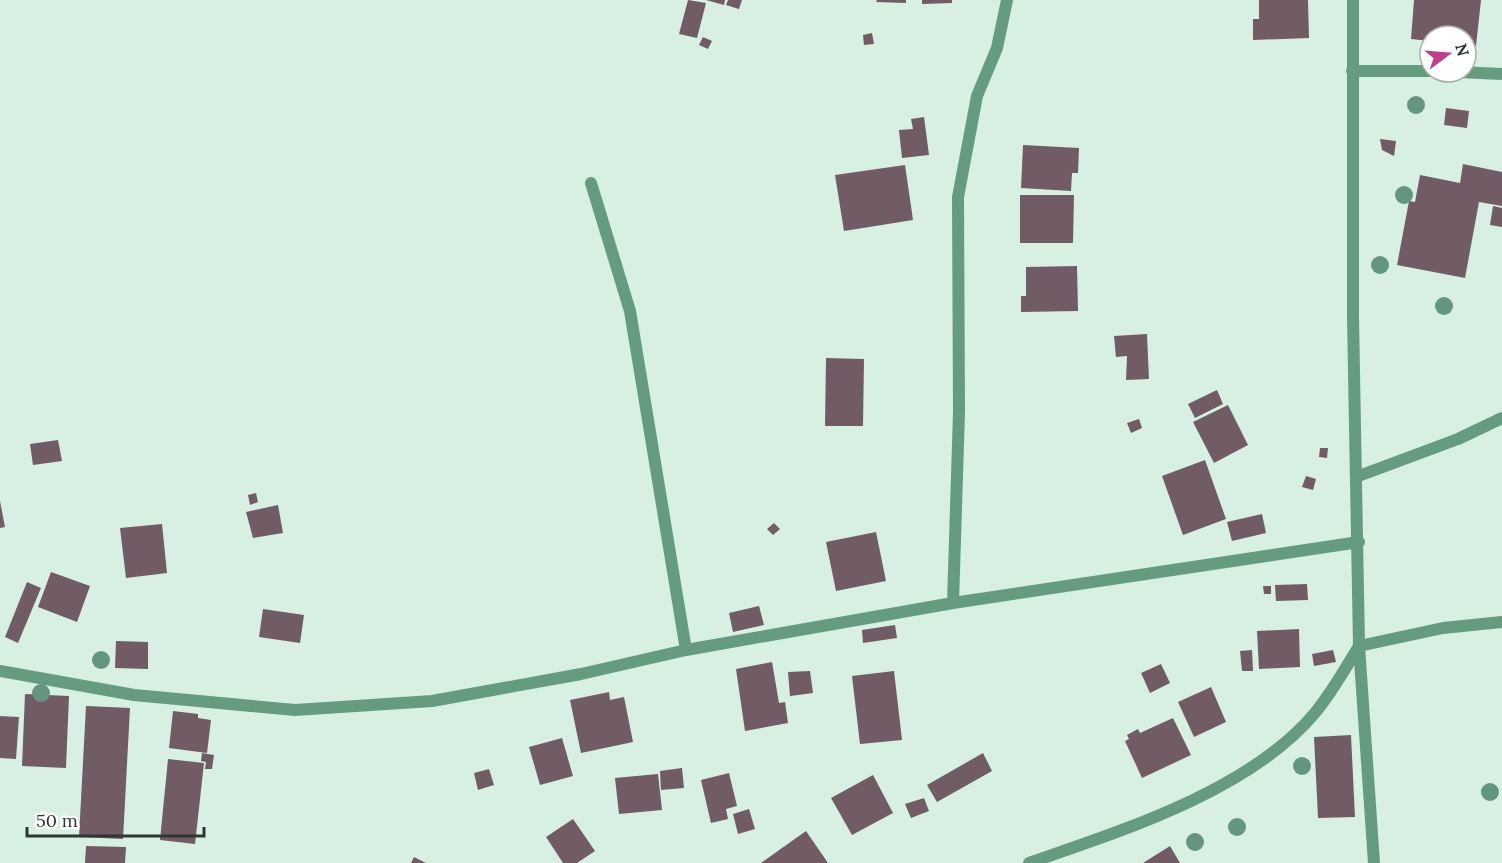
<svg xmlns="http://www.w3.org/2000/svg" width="1502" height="863" font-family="Lora,serif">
<rect width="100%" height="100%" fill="#d8f0e1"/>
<path fill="#715b65" d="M 688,0 L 706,3 L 697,38 L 679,34 Z
M 706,0 L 725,0 L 724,5 Z
M 728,0 L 742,0 L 739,9 L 726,5 Z
M 877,0 L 906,0 L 906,3 L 876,2 Z
M 922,0 L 952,0 L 952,3 L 922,4 Z
M 1259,0 L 1308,0 L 1309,38 L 1253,40 L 1253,19 L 1259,19 Z
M 1414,0 L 1481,0 L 1476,46 L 1466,45 L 1466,36 L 1430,36 L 1430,41 L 1411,39 Z
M 872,33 L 874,44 L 864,45 L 863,35 Z
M 703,37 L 712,41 L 708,49 L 699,45 Z
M 1446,108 L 1469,111 L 1467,128 L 1444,125 Z
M 924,117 L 929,155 L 902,158 L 899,130 L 913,129 L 911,119 Z
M 1380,139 L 1396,141 L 1394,156 L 1382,150 Z
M 1023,145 L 1079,148 L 1078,173 L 1072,173 L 1071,191 L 1021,188 Z
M 1463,164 L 1502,172 L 1502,206 L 1479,202 L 1465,278 L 1397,265 L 1409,201 L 1415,202 L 1420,175 L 1460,183 Z
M 905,165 L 913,220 L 844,231 L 835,175 Z
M 1020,195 L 1074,195 L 1073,243 L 1020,243 Z
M 1493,206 L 1502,208 L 1502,227 L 1490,225 Z
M 1077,266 L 1078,311 L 1021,312 L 1021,296 L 1026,296 L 1026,267 Z
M 1147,334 L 1149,379 L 1126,380 L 1127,356 L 1116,357 L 1114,336 Z
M 826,358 L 864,359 L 863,426 L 825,426 Z
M 1217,390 L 1223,404 L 1195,418 L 1188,404 Z
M 1228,405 L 1248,445 L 1214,463 L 1193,422 Z
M 1139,419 L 1142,428 L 1131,433 L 1127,423 Z
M 58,440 L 62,461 L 33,465 L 30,444 Z
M 1320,448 L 1328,448 L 1327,458 L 1319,457 Z
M 1205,460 L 1226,519 L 1183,535 L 1162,476 Z
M 1306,476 L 1316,479 L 1313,490 L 1302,487 Z
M 256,493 L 258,502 L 250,505 L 248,495 Z
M 0,501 L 5,527 L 0,528 Z
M 278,505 L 283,533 L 253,538 L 246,512 Z
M 1262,514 L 1266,533 L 1232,541 L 1227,522 Z
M 774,523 L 780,529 L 773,535 L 767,529 Z
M 162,524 L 167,573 L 126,578 L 120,528 Z
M 876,532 L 886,581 L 836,591 L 826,542 Z
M 51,572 L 90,586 L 77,622 L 38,607 Z
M 27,582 L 41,588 L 18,643 L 5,637 Z
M 1307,584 L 1308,600 L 1276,601 L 1275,585 Z
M 1263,586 L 1271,586 L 1271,594 L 1264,594 Z
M 759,606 L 764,625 L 733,632 L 729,613 Z
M 263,609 L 304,615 L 300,643 L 259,637 Z
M 895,625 L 897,638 L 863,643 L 862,630 Z
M 1299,629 L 1300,667 L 1259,669 L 1257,631 Z
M 116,641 L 148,642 L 148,669 L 115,668 Z
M 1252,650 L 1253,671 L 1242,671 L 1240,651 Z
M 1333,650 L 1336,662 L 1314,666 L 1312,654 Z
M 772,662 L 779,703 L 785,702 L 788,723 L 745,731 L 736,669 Z
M 1161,664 L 1170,683 L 1150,693 L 1141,673 Z
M 810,671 L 813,693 L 790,696 L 788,672 Z
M 894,671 L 902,740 L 860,744 L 852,676 Z
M 1211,687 L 1226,722 L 1194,737 L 1178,702 Z
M 609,692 L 610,700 L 624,697 L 633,742 L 581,753 L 570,700 Z
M 25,694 L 69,696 L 66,768 L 22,766 Z
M 86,706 L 130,708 L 123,839 L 79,837 Z
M 173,711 L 198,714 L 198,718 L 211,720 L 207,753 L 169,748 Z
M 0,716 L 19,717 L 16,759 L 0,758 Z
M 1173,718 L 1191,755 L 1142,778 L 1125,741 L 1129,739 L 1127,735 L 1138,729 L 1140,733 Z
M 1351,735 L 1355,817 L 1318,818 L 1314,737 Z
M 562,738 L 573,776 L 540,785 L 529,747 Z
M 202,753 L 214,755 L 212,769 L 205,769 L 206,762 L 201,761 Z
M 983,753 L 992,771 L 937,802 L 927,785 Z
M 168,759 L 204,763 L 195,844 L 160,840 Z
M 682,768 L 684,788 L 661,790 L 660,771 Z
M 489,769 L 494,785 L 478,790 L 474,773 Z
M 729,773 L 737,806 L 726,809 L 728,819 L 711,823 L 701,780 Z
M 658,774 L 662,810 L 619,814 L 615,778 Z
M 873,775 L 893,813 L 852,835 L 831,798 Z
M 924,798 L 929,811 L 911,818 L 905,804 Z
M 749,809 L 755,829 L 738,834 L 733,814 Z
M 573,819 L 595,851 L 577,863 L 563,863 L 546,837 Z
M 806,831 L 828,863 L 761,863 Z
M 86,846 L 126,847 L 125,863 L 85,863 Z
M 1170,846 L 1180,863 L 1143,863 Z
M 414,857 L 426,863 L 411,863 Z"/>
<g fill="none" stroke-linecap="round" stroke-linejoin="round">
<path stroke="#659c7f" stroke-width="12" d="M 1353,0 L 1353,317 L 1359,646 L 1374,863
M 1352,71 L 1430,71
M 1459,72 L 1502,74
M 1356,477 L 1458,439 L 1502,418
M 953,603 L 1359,542
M 686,650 L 953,603 L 959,412 L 958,197 L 977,96 L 997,48 L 1007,0
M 0,671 L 134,695 L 295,710 L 432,701 L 581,674 L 686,650 L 630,311 L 591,183
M 1029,863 C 1121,831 1249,791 1314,714 C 1331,694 1345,669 1359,646 L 1443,628 L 1502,622"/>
</g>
<g fill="#64957f">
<circle cx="1416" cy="105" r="9"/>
<circle cx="1404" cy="195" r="9"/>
<circle cx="1380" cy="265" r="9"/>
<circle cx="1444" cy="306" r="9"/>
<circle cx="101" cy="660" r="9"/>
<circle cx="41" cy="693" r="9"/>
<circle cx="1302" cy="766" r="9"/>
<circle cx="1490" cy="792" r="9"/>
<circle cx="1237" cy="827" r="9"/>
<circle cx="1195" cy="842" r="9"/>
</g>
<g transform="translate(1448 54) rotate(74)"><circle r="28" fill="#ffffff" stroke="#abafad" stroke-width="1.5"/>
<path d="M0-4.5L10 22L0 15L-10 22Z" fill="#bf3f8a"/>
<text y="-9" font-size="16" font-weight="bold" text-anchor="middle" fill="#2d3631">N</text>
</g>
<path d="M27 827v9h177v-9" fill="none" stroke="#2d3631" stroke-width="3"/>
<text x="36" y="827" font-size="18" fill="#2d3631" stroke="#ffffff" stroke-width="4.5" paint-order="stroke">50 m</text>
</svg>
